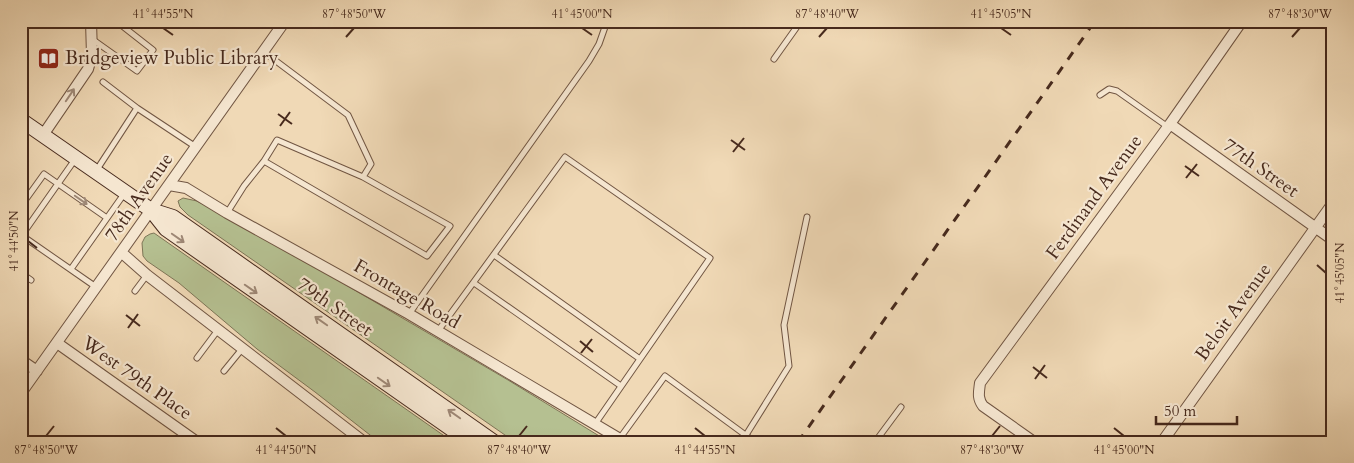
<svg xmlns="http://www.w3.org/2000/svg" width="1354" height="463" font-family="Cardo,serif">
<rect width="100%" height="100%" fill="#f0d9b6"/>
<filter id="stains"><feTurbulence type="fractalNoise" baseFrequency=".004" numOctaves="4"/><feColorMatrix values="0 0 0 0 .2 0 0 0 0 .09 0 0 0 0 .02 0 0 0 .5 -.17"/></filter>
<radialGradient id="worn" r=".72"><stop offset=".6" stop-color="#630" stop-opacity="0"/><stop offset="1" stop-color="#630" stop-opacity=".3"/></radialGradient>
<path fill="#b5c091" stroke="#7e7557" d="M 183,198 L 197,201 L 266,238 L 508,380 L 609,442 L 515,442 L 188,215 L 180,207 L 178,201 Z
M 154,233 L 453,442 L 379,442 L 315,392 L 257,349 L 179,283 L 147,261 L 143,256 L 142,243 L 145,237 L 150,234 Z"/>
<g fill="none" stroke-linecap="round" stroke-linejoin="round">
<defs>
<path id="service" d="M 92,39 L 137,71 L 153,50 L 116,21
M 774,59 L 801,21
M 103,82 L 137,108
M 1100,95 L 1109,89 L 1117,91 L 1168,127
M 264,161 L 277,140 L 363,177
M 96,171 L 137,108 L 196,147
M 21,206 L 44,174 L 107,218
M 227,213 L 244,186 L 264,161 L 427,256 L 450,226 L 363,177 L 371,164 L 348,115 L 264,52
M 21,235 L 96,287
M 22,235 L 76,158
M 494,255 L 640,359
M 71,269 L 124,194
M 21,273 L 31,280
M 474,283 L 621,386
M 135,291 L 147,275
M 409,314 L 589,61 L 599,44 L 605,27 L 597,21
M 438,331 L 565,157 L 710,258 L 595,424
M 197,358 L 218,330
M 224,371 L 242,349
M 746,435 L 789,366 L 784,325 L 807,217
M 620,438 L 665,376 L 755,442
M 875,442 L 901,407"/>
<path id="minor" d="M 1170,124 L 1333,240
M 43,135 L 88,69 L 92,55 L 91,21
M 169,185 L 186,188 L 227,213 L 409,314 L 625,442
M 121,252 L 147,275 L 364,442
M 57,343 L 197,442
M 21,360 L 37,371
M 21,393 L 285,21
M 1034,442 L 983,406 C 977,398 979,392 980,383 L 1170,124 L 1242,21
M 1162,442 L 1333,203"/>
<path id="secondary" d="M 21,120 L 151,210 L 166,229 L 470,442
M 151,210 L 173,217 L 494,442"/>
</defs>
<use href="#service" stroke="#715643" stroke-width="7"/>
<use href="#minor" stroke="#715643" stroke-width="12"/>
<use href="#secondary" stroke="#472a1d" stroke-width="16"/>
<use href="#service" stroke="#f5e6d0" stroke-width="5"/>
<use href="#minor" stroke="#f5e6d0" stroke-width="10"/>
<use href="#secondary" stroke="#f5e6d0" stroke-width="14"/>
<path stroke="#472a1d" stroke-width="3" stroke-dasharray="9 9" stroke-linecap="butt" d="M 798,442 L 1095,21"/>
</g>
<defs><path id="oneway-shaft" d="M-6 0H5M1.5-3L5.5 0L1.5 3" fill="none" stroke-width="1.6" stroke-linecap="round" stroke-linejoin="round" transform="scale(1.25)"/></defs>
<g stroke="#9e8876">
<use href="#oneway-shaft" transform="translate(70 95) rotate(-56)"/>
<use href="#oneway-shaft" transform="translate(81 200) rotate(35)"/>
<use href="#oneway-shaft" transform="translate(178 238) rotate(35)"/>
<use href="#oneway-shaft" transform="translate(251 289) rotate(35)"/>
<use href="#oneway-shaft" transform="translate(321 321) rotate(-145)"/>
<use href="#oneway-shaft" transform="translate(384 382) rotate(35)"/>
<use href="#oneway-shaft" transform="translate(454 414) rotate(-145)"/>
</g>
<path fill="none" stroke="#472a1d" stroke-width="2" d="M 163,28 L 173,35M 582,28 L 592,35M 1001,28 L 1011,35M 346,37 L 354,28M 819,37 L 827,28M 1292,37 L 1300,28M 278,114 L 292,124M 280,126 L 290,112M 731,140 L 745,150M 733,152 L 744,138M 1185,166 L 1199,176M 1186,178 L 1197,164M 28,241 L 37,248M 1317,265 L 1326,273M 126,315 L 140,326M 128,328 L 138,314M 580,341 L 593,352M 581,353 L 592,339M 1033,367 L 1047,378M 1035,379 L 1045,365M 276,428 L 286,436M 695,428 L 705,436M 1114,428 L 1124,436M 46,436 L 54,426M 519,436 L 527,426M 992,436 L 1000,426"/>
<defs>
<symbol id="library-square" viewBox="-11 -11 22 22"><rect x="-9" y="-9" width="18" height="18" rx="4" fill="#8f2418" stroke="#f5e6d0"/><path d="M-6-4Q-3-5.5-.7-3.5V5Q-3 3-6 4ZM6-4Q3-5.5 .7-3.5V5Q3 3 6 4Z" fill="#fff"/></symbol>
</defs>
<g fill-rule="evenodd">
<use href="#library-square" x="36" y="46" width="25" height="25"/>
</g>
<g text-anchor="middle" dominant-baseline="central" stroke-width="4.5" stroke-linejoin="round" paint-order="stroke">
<g font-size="19" fill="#472a1d" stroke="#f5e6d0" text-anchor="start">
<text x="65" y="58">Bridgeview Public Library</text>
</g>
<g font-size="19" fill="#472a1d" stroke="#f5e6d0">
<text transform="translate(1261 168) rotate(35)">77th Street</text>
<text transform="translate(139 197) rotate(-55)">78th Avenue</text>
<text transform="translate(1094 197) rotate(-54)">Ferdinand Avenue</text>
<text transform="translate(407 294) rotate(30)">Frontage Road</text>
<text transform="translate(335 307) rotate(35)">79th Street</text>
<text transform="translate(1233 312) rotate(-54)">Beloit Avenue</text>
<text transform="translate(137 378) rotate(35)">West 79th Place</text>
</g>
</g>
<rect width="1354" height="463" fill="none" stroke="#f0d9b6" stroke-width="55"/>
<path d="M1156 416v8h81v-8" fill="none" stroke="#472a1d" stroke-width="2.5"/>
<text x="1164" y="416" font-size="15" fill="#472a1d" stroke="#f5e6d0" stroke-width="4" paint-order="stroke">50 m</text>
<rect x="28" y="28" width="1298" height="408" fill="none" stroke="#472a1d" stroke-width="2"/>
<g font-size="12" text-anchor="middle" fill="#472a1d">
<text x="163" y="18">41°44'55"N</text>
<text x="354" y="18">87°48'50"W</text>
<text x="582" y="18">41°45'00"N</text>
<text x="827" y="18">87°48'40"W</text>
<text x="1001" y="18">41°45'05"N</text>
<text x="1300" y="18">87°48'30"W</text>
<text transform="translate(14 241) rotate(-90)" y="4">41°44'50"N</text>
<text transform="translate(1340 273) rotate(-90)" y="4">41°45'05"N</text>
<text x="46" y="454">87°48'50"W</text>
<text x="286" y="454">41°44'50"N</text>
<text x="519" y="454">87°48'40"W</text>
<text x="705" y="454">41°44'55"N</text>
<text x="992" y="454">87°48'30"W</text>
<text x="1124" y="454">41°45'00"N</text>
</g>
<rect width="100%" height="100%" filter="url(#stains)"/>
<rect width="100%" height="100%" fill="url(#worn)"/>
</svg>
